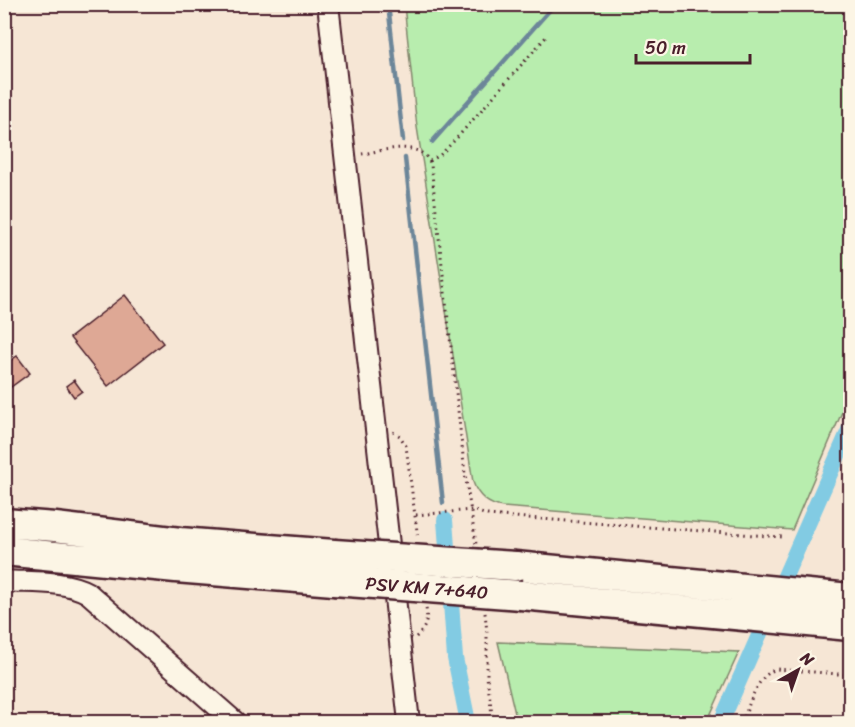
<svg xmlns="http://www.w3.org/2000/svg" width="855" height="727" font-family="Sriracha,sans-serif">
<rect width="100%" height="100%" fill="#f6e6d5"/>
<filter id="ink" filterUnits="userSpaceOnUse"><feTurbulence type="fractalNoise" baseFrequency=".0167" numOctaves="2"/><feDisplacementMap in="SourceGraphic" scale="12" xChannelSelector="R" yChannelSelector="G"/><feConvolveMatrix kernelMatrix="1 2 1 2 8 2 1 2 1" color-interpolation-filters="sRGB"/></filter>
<g filter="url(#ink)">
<path fill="#b8edae" stroke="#81866c" stroke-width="1.5" d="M 404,5 L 850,5 L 850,393 L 792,530 L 503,507 C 488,505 478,496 473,482 L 417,127 Z
M 498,642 L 739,652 L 707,722 L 517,722 Z"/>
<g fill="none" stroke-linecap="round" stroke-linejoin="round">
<path stroke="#6c8699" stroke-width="4.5" d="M 388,4 L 403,140
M 432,142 L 555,4
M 405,158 L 443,503"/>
<path stroke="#82cbe3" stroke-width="16" d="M 445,520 L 455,658 L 468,722
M 721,722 L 850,428"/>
</g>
<path fill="#dea895" stroke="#4a1f2b" stroke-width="1.5" d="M 125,295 L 163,343 L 108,386 L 70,338 Z
M 17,356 L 30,373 L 4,392 L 4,365 Z
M 74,380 L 82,391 L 74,397 L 66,386 Z"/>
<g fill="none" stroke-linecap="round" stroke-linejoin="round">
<defs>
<path id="minor" d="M 328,4 L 409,722
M 4,581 C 32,583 64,580 88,593 L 235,722"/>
<path id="highway" d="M 4,523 L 55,527 L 180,542 L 334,554
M 4,551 L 176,568 L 334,581
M 515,566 L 850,598
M 521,595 L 850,626"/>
</defs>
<use href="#minor" stroke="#4a1f2b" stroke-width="24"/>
<use href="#highway" stroke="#4a1f2b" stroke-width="33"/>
<path stroke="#4a1f2b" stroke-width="3" stroke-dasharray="1.5 4.5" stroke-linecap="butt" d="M 362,154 C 382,151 421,138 431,165 L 465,474 L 476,544
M 430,161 L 440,155 L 455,140 L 546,37
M 393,432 L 400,436 L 406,446 L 418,539
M 850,510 L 845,524 L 850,534
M 416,515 L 472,510 L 487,515 L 782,537
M 485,613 L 487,632 L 487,677 L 493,722
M 416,637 C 426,628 428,620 426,608
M 742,722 C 750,705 756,675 777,669 L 850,675"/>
<use href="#minor" stroke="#fcf5e5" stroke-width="20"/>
<use href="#highway" stroke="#fcf5e5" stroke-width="28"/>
<defs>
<g id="highway-bridge">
<path d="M 334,554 L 515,566"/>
<path id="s1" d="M 334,581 L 521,595"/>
</g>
</defs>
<use href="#highway-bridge" stroke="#4a1f2b" stroke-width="33" stroke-linecap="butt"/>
<use href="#highway-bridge" stroke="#fcf5e5" stroke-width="28"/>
</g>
</g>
<g text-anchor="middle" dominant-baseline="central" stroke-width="5" stroke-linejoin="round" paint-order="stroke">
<g font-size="18" fill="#4a1f2b" stroke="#fcf5e5">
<text stroke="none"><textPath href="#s1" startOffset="93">PSV KM 7+640</textPath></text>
</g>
</g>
<rect width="855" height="727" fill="none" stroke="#fcf5e5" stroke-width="24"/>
<rect x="12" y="12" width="831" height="703" fill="none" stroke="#4a1f2b" stroke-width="2" filter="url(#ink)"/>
<g transform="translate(798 670) rotate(40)" stroke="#fcf5e5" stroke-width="4.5" paint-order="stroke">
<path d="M0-4.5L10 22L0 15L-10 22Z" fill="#4a1f2b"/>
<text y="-9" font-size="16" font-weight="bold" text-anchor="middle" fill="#4a1f2b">N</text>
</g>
<path d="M636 54v9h114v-9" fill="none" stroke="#4a1f2b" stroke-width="3"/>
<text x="645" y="54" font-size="18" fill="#4a1f2b" stroke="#fcf5e5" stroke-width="4.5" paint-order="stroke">50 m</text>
</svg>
